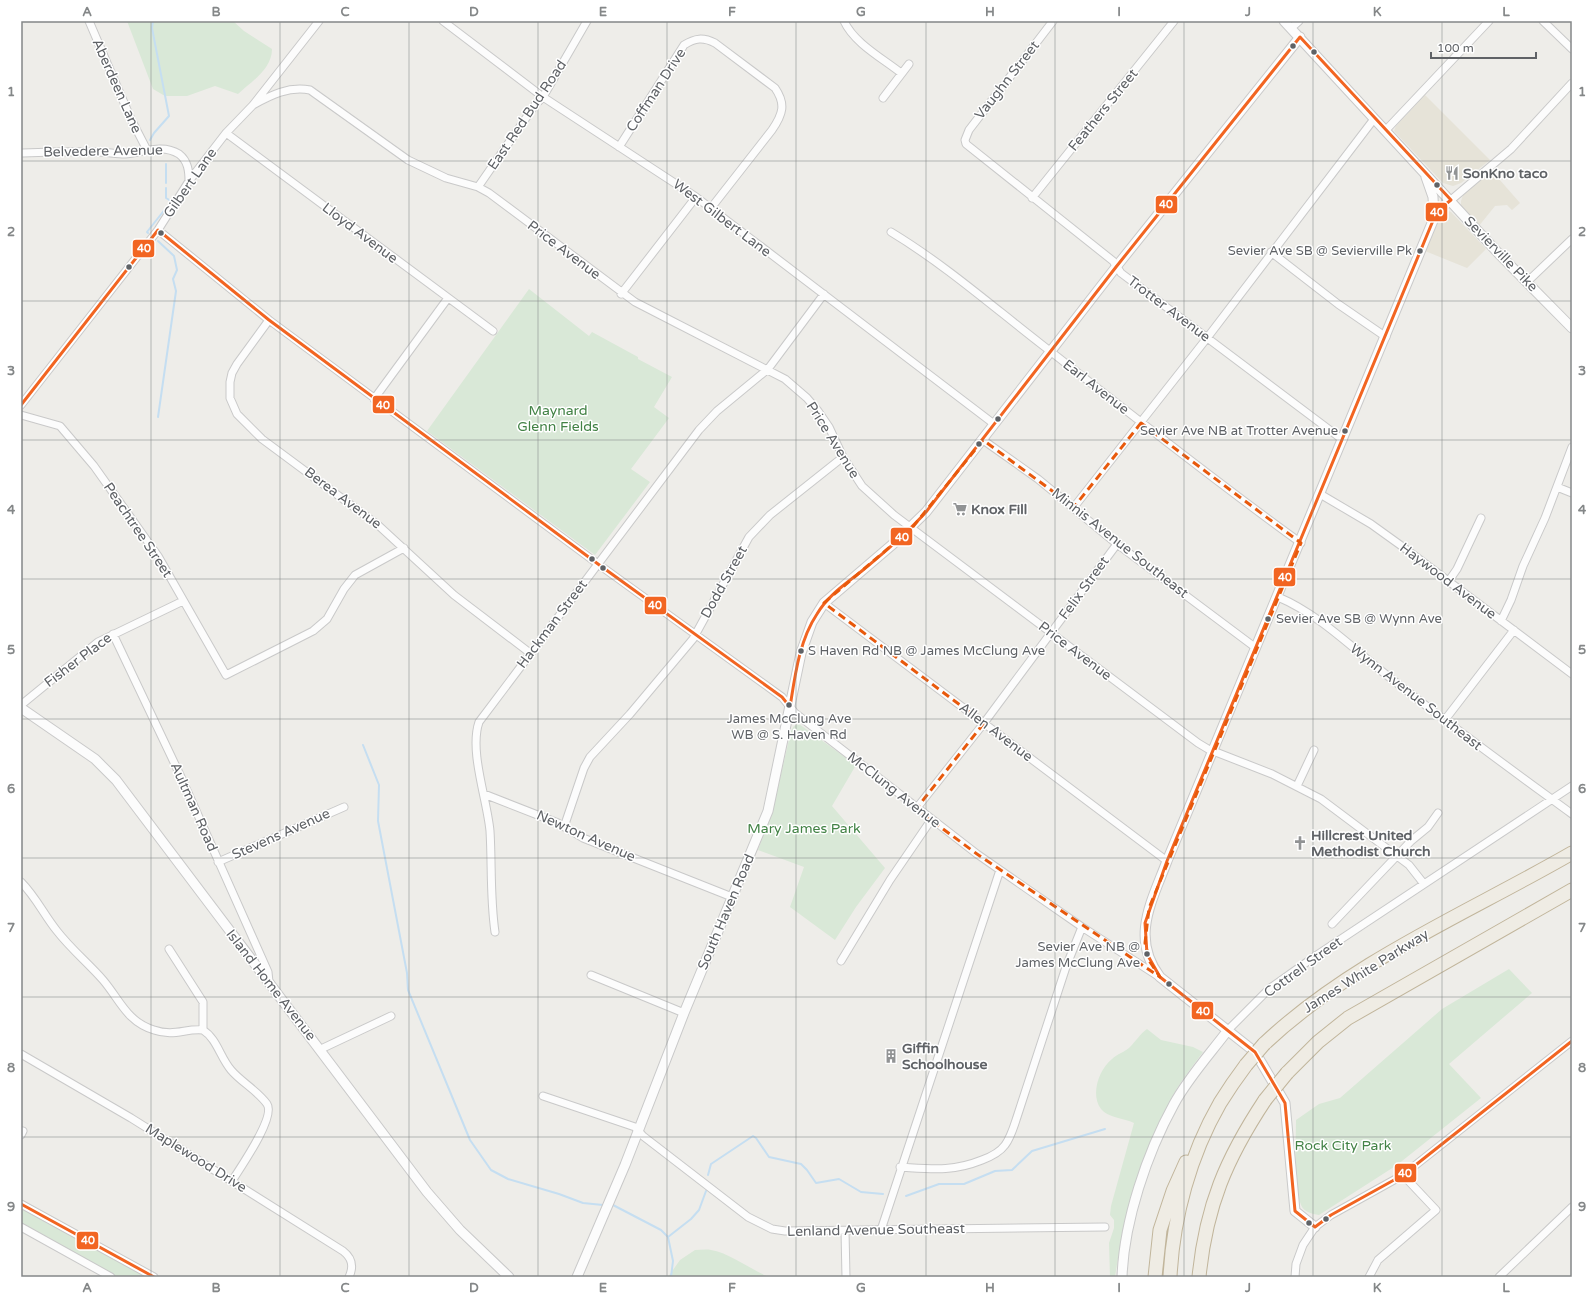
<svg xmlns="http://www.w3.org/2000/svg" width="1593" height="1298" font-family="'Varela Round',sans-serif">
<rect width="100%" height="100%" fill="#eeede9"/>
<path fill="#e6e3d8" d="M 1425,95 L 1490,160 L 1461,183 L 1453,186 L 1443,183 L 1394,131 L 1396,126 Z
M 1492,171 L 1520,203 L 1512,210 L 1507,205 L 1495,206 L 1478,227 L 1461,206 L 1461,201 L 1463,195 Z
M 1446,210 L 1451,212 L 1486,249 L 1467,268 L 1425,251 L 1440,213 Z"/>
<path fill="#d9e8d7" d="M 127,21 L 233,21 L 244,31 L 272,49 C 272,69 251,82 238,94 L 215,86 L 187,96 L 165,96 L 153,89 Z
M 529,289 L 589,336 L 592,332 L 638,357 L 638,359 L 672,377 L 654,407 L 669,418 L 631,469 L 650,482 L 595,555 L 427,431 Z
M 799,724 L 856,765 L 832,806 L 885,868 L 856,907 L 835,940 L 790,907 L 804,867 L 758,850 L 772,813 L 791,731 L 794,726 Z
M 1509,969 L 1532,993 L 1449,1064 L 1481,1098 L 1397,1165 L 1319,1215 C 1312,1214 1304,1212 1301,1205 C 1293,1184 1296,1143 1296,1120 L 1319,1104 L 1340,1098 L 1442,1009 Z
M 1147,1029 L 1161,1040 L 1193,1047 L 1203,1052 C 1194,1064 1184,1077 1176,1090 C 1144,1147 1125,1212 1115,1277 L 1110,1277 L 1109,1243 L 1114,1228 L 1114,1220 L 1110,1215 L 1111,1206 L 1134,1123 C 1124,1118 1108,1118 1101,1109 C 1090,1095 1099,1069 1112,1059 C 1117,1054 1125,1052 1130,1047 C 1136,1041 1140,1034 1147,1029 Z
M 21,1207 L 147,1277 L 117,1277 L 21,1224 Z
M 695,1250 C 700,1250 706,1249 711,1250 C 730,1253 751,1270 769,1277 L 668,1277 L 680,1260 Z"/>
<g fill="none" stroke-linecap="round" stroke-linejoin="round">
<path stroke="#c5def1" stroke-width="2" d="M 150,140 L 154,133 L 169,116 L 152,28 L 153,21
M 166,164 L 166,183
M 166,188 L 166,198 L 171,201
M 148,233 L 147,232 L 166,208
M 158,241 L 174,256 L 177,270 L 173,279 L 176,291 L 158,417
M 363,745 L 379,785 L 378,821 L 407,973 L 408,990 L 470,1140 L 491,1170 L 508,1179 L 559,1194 L 583,1203 L 603,1205
M 708,1175 L 711,1164 L 753,1136 L 756,1138 L 769,1157 L 801,1164 L 807,1170 L 816,1183 L 839,1179 L 861,1192 L 883,1194
M 906,1196 L 939,1184 L 964,1184 L 995,1171 L 1012,1170 L 1032,1151 L 1105,1129
M 613,1205 L 661,1230 L 668,1237
M 671,1277 L 673,1261 L 668,1237 L 691,1219 L 699,1210 L 706,1191"/>
<defs>
<path id="minor" d="M 89,21 L 131,119 L 147,150
M 443,21 L 543,97 L 696,197 L 994,424
M 844,21 C 854,43 882,58 901,73
M 1053,21 L 969,130 L 965,140 L 966,144 L 1113,261 L 1121,273 L 1343,440
M 1543,21 L 1572,49
M 1291,28 L 1299,21
M 883,98 L 909,64
M 253,105 C 271,95 289,86 310,90 L 408,160 L 446,178 L 478,187 L 489,193 L 635,302 L 785,379 L 807,398 L 818,411 L 829,427 L 843,457 L 862,486 L 894,515 L 1198,743 L 1208,749 L 1272,774 L 1321,799 L 1409,865 L 1424,884
M 1385,131 L 1489,21
M 226,133 L 493,331
M 619,147 L 684,45 C 695,38 703,37 715,43 L 775,88 C 786,104 783,114 772,130 L 711,208
M 21,153 C 47,152 72,151 97,152 C 106,152 116,154 125,154 C 142,153 162,143 179,154 C 188,161 189,171 189,181
M 478,187 L 535,105 L 543,97 L 587,21
M 1032,198 L 1174,21
M 1451,200 L 1511,149 L 1572,83
M 158,230 L 269,320 L 598,564 L 782,697 L 795,713 L 977,854 L 1082,927 L 1158,976
M 891,232 C 944,264 992,306 1041,344 C 1127,411 1212,479 1301,543
M 1271,252 L 1338,304 L 1386,337
M 1527,282 L 1572,239
M 621,294 L 696,197
M 269,320 L 237,364 L 232,373 L 230,382 L 230,398 L 237,414 L 262,439 L 378,525 L 454,595 L 530,653
M 374,399 L 448,298
M 21,405 L 158,230 L 189,181 L 226,133 L 253,105 L 319,21
M 21,415 L 60,426 L 94,466 L 158,556 L 226,675 L 313,631 L 327,619 L 344,589 L 355,575 L 404,548
M 983,440 L 1038,479 L 1117,544 L 1256,648
M 1557,487 L 1572,493
M 1320,494 L 1371,524 L 1403,547 L 1572,674
M 1074,507 L 1207,338 L 1374,119
M 1448,582 L 1457,569 L 1481,518
M 1278,597 C 1321,615 1356,652 1393,680 C 1451,726 1512,770 1572,814
M 824,603 L 1167,861
M 1501,621 L 1511,600 L 1523,566 L 1545,518 L 1572,447
M 113,634 L 181,777 L 268,972 L 269,982
M 21,705 L 98,642 L 183,601
M 1444,721 L 1514,630
M 1297,786 L 1314,750
M 484,794 L 558,823 L 583,838 L 732,897
M 916,809 L 984,723 L 1117,544
M 564,827 L 584,768 L 590,757 L 630,714 L 693,639 L 749,537 L 770,515 L 843,457
M 218,862 L 344,807
M 21,882 C 36,897 44,915 57,931 C 71,949 88,963 103,980 C 120,1000 127,1022 154,1030 C 174,1037 186,1028 203,1030 C 217,1039 220,1057 231,1070 C 241,1082 258,1091 267,1104 C 276,1117 240,1168 232,1181
M 1332,924 L 1411,841 L 1428,827 L 1438,813
M 495,932 C 490,898 492,864 490,831 C 487,799 469,751 479,722 L 699,430 L 717,411 L 768,369 L 824,294
M 169,949 L 203,1002 L 203,1030
M 841,961 L 890,880 L 931,820
M 591,975 L 684,1013
M 1228,1030 L 1269,989 L 1314,957 L 1572,786
M 321,1049 L 391,1016
M 21,1054 L 131,1118 L 343,1251 C 352,1258 354,1266 349,1277
M 543,1096 L 635,1127 L 643,1136 L 748,1217 L 772,1229 L 785,1231 L 1105,1227
M 21,1135 L 23,1131
M 900,1167 C 932,1169 952,1172 982,1160 C 990,1157 1000,1152 1005,1145 C 1011,1137 1014,1126 1017,1117 L 1066,967 L 1082,927
M 21,1204 L 154,1277
M 21,1227 L 111,1277
M 881,1230 L 1000,870
M 845,1231 L 846,1277
M 1295,1277 L 1296,1264 L 1303,1245 L 1315,1227 L 1331,1215 L 1403,1175 L 1572,1041
M 1369,1277 L 1378,1260 L 1436,1210 L 1403,1175
M 1499,1277 L 1572,1207"/>
<path id="tertiary" d="M 1284,21 L 1500,255 L 1572,328
M 1426,177 L 1433,197 L 1434,217
M 21,708 L 95,759 L 116,780 L 427,1192 L 460,1230 L 509,1277
M 1315,1227 L 1295,1211 L 1285,1103 L 1274,1084 L 1255,1052 L 1160,977 C 1130,938 1152,901 1167,861 L 1437,211 L 1451,200
M 577,1277 L 625,1165 L 684,1013 L 768,811 L 801,653 L 812,622 L 824,603 L 893,544 L 926,512 L 1116,267 L 1300,37
M 1122,1277 C 1124,1221 1147,1153 1174,1104 C 1188,1078 1210,1054 1228,1030"/>
<path id="motorway" d="M 1264,1044 C 1352,961 1468,913 1572,853
M 1287,1073 L 1318,1042 L 1348,1018 L 1572,890
M 1155,1277 L 1160,1230 L 1173,1191 L 1186,1162
M 1170,1277 C 1173,1217 1190,1155 1220,1103 C 1228,1090 1237,1077 1246,1065
M 1199,1277 C 1206,1206 1226,1159 1265,1100"/>
</defs>
<use href="#minor" stroke="#c9c9c9" stroke-width="9"/>
<use href="#tertiary" stroke="#c9c9c9" stroke-width="11"/>
<use href="#motorway" stroke="#c1b59b" stroke-width="15"/>
<use href="#minor" stroke="#fcfcfc" stroke-width="7"/>
<use href="#tertiary" stroke="#fcfcfc" stroke-width="9"/>
<use href="#motorway" stroke="#efece4" stroke-width="13"/>
<defs>
<path id="motorway-bridge" d="M 1246,1065 L 1264,1044
M 1265,1100 L 1287,1073"/>
</defs>
<use href="#motorway-bridge" stroke="#c1b59b" stroke-width="15" stroke-linecap="butt"/>
<use href="#motorway-bridge" stroke="#efece4" stroke-width="13"/>
<defs>
<path id="bus-1" d="M 21,405 L 158,230 L 269,320 L 598,564 L 782,697 L 790,707
M 790,707 C 795,676 799,641 817,614 C 828,595 847,583 863,570 C 885,552 907,533 926,512 L 1116,267 L 1300,37 L 1451,200 L 1437,211 L 1167,861 L 1145,923 L 1147,954 L 1160,977 L 1255,1052 L 1285,1103 L 1295,1211 L 1315,1227 L 1331,1215 L 1403,1175 L 1572,1041
M 21,1204 L 154,1277"/>
</defs>
<use href="#bus-1" stroke="#fff" stroke-width="6"/>
<use href="#bus-1" stroke="#f26522" stroke-width="3"/>
</g>
<path fill="none" stroke="#e8590c" stroke-width="3" stroke-dasharray="8 5" stroke-linejoin="round" d="M 1141,423 L 1301,543 L 1149,908 L 1145,943 L 1150,962 L 1160,977 L 977,854 L 916,809 L 984,723 L 824,603 L 912,528 L 983,440 L 1074,507 Z"/>
<path fill="none" stroke="#848788" stroke-width="1" stroke-opacity="0.55" d="M 151,21 L 151,1277M 280,21 L 280,1277M 409,21 L 409,1277M 538,21 L 538,1277M 667,21 L 667,1277M 796,21 L 796,1277M 926,21 L 926,1277M 1055,21 L 1055,1277M 1184,21 L 1184,1277M 1313,21 L 1313,1277M 1442,21 L 1442,1277M 21,161 L 1572,161M 21,301 L 1572,301M 21,440 L 1572,440M 21,579 L 1572,579M 21,719 L 1572,719M 21,858 L 1572,858M 21,997 L 1572,997M 21,1137 L 1572,1137"/>
<defs>
<symbol id="restaurant-bare" viewBox="-9 -9 18 18"><path d="M-5-6h1v4h1v-4h1v4h1v-4h1v5L-1.5 .5V6h-2V.5L-5-1ZM5-6V6H3V1.5H1.5Q1.5-4 5-6Z" fill="#919394" stroke="#fff" stroke-width="2.5" paint-order="stroke"/></symbol>
<symbol id="supermarket-bare" viewBox="-9 -9 18 18"><path d="M-6-5.5h2.5l.6 2H6L4.5 2H-2.5L-4.4-4H-6ZM-1.5 3.2a1.3 1.3 0 1 0 .1 0ZM3 3.2a1.3 1.3 0 1 0 .1 0Z" fill="#919394" stroke="#fff" stroke-width="2.5" paint-order="stroke"/></symbol>
<symbol id="church-bare" viewBox="-9 -9 18 18"><path d="M-1.2-6h2.4v3.5h3.3v2.4h-3.3V6h-2.4V-.1h-3.3v-2.4h3.3Z" fill="#919394" stroke="#fff" stroke-width="2.5" paint-order="stroke"/></symbol>
<symbol id="building-bare" viewBox="-9 -9 18 18"><path d="M-4-6H4V6H1V3H-1V6H-4ZM-2.5-4.3h1.7v1.8h-1.7ZM.8-4.3h1.7v1.8H.8ZM-2.5-1h1.7V.8h-1.7ZM.8-1h1.7V.8H.8Z" fill="#919394" stroke="#fff" stroke-width="2.5" paint-order="stroke"/></symbol>
</defs>
<g fill-rule="evenodd">
<use href="#restaurant-bare" x="1442" y="163" width="20" height="20"/>
<use href="#supermarket-bare" x="950" y="499" width="20" height="20"/>
<use href="#church-bare" x="1290" y="833" width="20" height="20"/>
<use href="#building-bare" x="881" y="1046" width="20" height="20"/>
</g>
<g fill="#5f6266" stroke="#fff" stroke-width="1.5">
<circle cx="1293" cy="46" r="3.5"/>
<circle cx="1314" cy="52" r="3.5"/>
<circle cx="1437" cy="185" r="3.5"/>
<circle cx="161" cy="233" r="3.5"/>
<circle cx="1420" cy="251" r="3.5"/>
<circle cx="129" cy="267" r="3.5"/>
<circle cx="998" cy="419" r="3.5"/>
<circle cx="1345" cy="431" r="3.5"/>
<circle cx="979" cy="444" r="3.5"/>
<circle cx="592" cy="559" r="3.5"/>
<circle cx="603" cy="568" r="3.5"/>
<circle cx="1268" cy="619" r="3.5"/>
<circle cx="801" cy="651" r="3.5"/>
<circle cx="789" cy="705" r="3.5"/>
<circle cx="1147" cy="954" r="3.5"/>
<circle cx="1169" cy="984" r="3.5"/>
<circle cx="1326" cy="1219" r="3.5"/>
<circle cx="1309" cy="1223" r="3.5"/>
</g>
<g text-anchor="middle" dominant-baseline="central" stroke-width="3" stroke-linejoin="round" paint-order="stroke">
<g font-size="13" fill="#5f6266" stroke="#fff" text-anchor="end">
<text x="1412" y="251">Sevier Ave SB @ Sevierville Pk</text>
<text x="1338" y="431">Sevier Ave NB at Trotter Avenue</text>
<text x="1276" y="619" text-anchor="start">Sevier Ave SB @ Wynn Ave</text>
<text x="808" y="651" text-anchor="start">S Haven Rd NB @ James McClung Ave</text>
<text x="789" y="719" text-anchor="middle">James McClung Ave<tspan x="789" dy="16">WB @ S. Haven Rd</tspan></text>
<text x="1140" y="947">Sevier Ave NB @<tspan x="1140" dy="16">James McClung Ave</tspan></text>
</g>
<g font-size="14" fill="#5f6266" stroke="#fff">
<text transform="translate(1007 80) rotate(-52)">Vaughn Street</text>
<text transform="translate(117 86) rotate(66)">Aberdeen Lane</text>
<text transform="translate(656 90) rotate(-57)">Coffman Drive</text>
<text transform="translate(1103 110) rotate(-51)">Feathers Street</text>
<text transform="translate(527 115) rotate(-56)">East Red Bud Road</text>
<text transform="translate(103 151) rotate(-1)">Belvedere Avenue</text>
<text transform="translate(190 183) rotate(-55)">Gilbert Lane</text>
<text transform="translate(722 218) rotate(37)">West Gilbert Lane</text>
<text transform="translate(360 233) rotate(37)">Lloyd Avenue</text>
<text transform="translate(564 250) rotate(37)">Price Avenue</text>
<text transform="translate(1501 254) rotate(46)">Sevierville Pike</text>
<text transform="translate(1169 309) rotate(37)">Trotter Avenue</text>
<text transform="translate(1096 387) rotate(38)">Earl Avenue</text>
<text transform="translate(833 440) rotate(58)">Price Avenue</text>
<text transform="translate(343 498) rotate(37)">Berea Avenue</text>
<text transform="translate(138 530) rotate(56)">Peachtree Street</text>
<text transform="translate(1120 543) rotate(38)">Minnis Avenue Southeast</text>
<text transform="translate(1448 581) rotate(37)">Haywood Avenue</text>
<text transform="translate(724 582) rotate(-61)">Dodd Street</text>
<text transform="translate(1084 588) rotate(-54)">Felix Street</text>
<text transform="translate(552 624) rotate(-53)">Hackman Street</text>
<text transform="translate(1075 651) rotate(37)">Price Avenue</text>
<text transform="translate(78 660) rotate(-37)">Fisher Place</text>
<text transform="translate(1416 697) rotate(38)">Wynn Avenue Southeast</text>
<text transform="translate(996 732) rotate(37)">Allen Avenue</text>
<text transform="translate(894 790) rotate(38)">McClung Avenue</text>
<text transform="translate(194 807) rotate(66)">Aultman Road</text>
<text transform="translate(281 834) rotate(-24)">Stevens Avenue</text>
<text transform="translate(586 836) rotate(24)">Newton Avenue</text>
<text transform="translate(726 912) rotate(-67)">South Haven Road</text>
<text transform="translate(1303 967) rotate(-36)">Cottrell Street</text>
<text transform="translate(1366 971) rotate(-32)">James White Parkway</text>
<text transform="translate(271 985) rotate(52)">Island Home Avenue</text>
<text transform="translate(196 1158) rotate(32)">Maplewood Drive</text>
<text transform="translate(876 1230) rotate(-1)">Lenland Avenue Southeast</text>
</g>
<g font-size="14" font-weight="bold" fill="#5f6266" stroke="#fff" text-anchor="start">
<text x="1463" y="173">SonKno taco</text>
<text x="971" y="509">Knox Fill</text>
<text x="1311" y="835">Hillcrest United<tspan x="1311" dy="16">Methodist Church</tspan></text>
<text x="902" y="1048">Giffin<tspan x="902" dy="16">Schoolhouse</tspan></text>
</g>
<g font-size="14" fill="#428245" stroke="#fff">
<text x="558" y="410">Maynard<tspan x="558" dy="16">Glenn Fields</tspan></text>
<text x="804" y="828">Mary James Park</text>
<text x="1343" y="1145">Rock City Park</text>
</g>
</g>
<g stroke="#fff" stroke-width="1.5">
<rect x="1155" y="195" width="23" height="19" rx="4" fill="#f26522"/>
<rect x="1425" y="202" width="23" height="20" rx="4" fill="#f26522"/>
<rect x="132" y="239" width="23" height="19" rx="4" fill="#f26522"/>
<rect x="372" y="395" width="23" height="19" rx="4" fill="#f26522"/>
<rect x="890" y="527" width="23" height="19" rx="4" fill="#f26522"/>
<rect x="1273" y="567" width="23" height="20" rx="4" fill="#f26522"/>
<rect x="644" y="596" width="23" height="19" rx="4" fill="#f26522"/>
<rect x="1191" y="1001" width="23" height="19" rx="4" fill="#f26522"/>
<rect x="1394" y="1163" width="23" height="20" rx="4" fill="#f26522"/>
<rect x="76" y="1231" width="23" height="19" rx="4" fill="#f26522"/>
</g>
<g font-size="11" text-anchor="middle" font-weight="bold" fill="#fff">
<text x="1166" y="208">40</text>
<text x="1437" y="216">40</text>
<text x="144" y="252">40</text>
<text x="383" y="409">40</text>
<text x="902" y="541">40</text>
<text x="1285" y="581">40</text>
<text x="655" y="609">40</text>
<text x="1203" y="1015">40</text>
<text x="1405" y="1177">40</text>
<text x="88" y="1244">40</text>
</g>
<rect width="1593" height="1298" fill="none" stroke="#ffffff" stroke-width="44"/>
<path d="M1431 52v6h105v-6" fill="none" stroke="#5f6266" stroke-width="2"/>
<text x="1437" y="52" font-size="12" fill="#5f6266" stroke="#ffffff" stroke-width="3" paint-order="stroke">100 m</text>
<rect x="22" y="22" width="1549" height="1254" fill="none" stroke="#848788" stroke-width="1.5"/>
<g font-size="13" text-anchor="middle" font-weight="bold" fill="#848788">
<text x="87" y="16">A</text>
<text x="216" y="16">B</text>
<text x="345" y="16">C</text>
<text x="474" y="16">D</text>
<text x="603" y="16">E</text>
<text x="732" y="16">F</text>
<text x="861" y="16">G</text>
<text x="990" y="16">H</text>
<text x="1119" y="16">I</text>
<text x="1248" y="16">J</text>
<text x="1377" y="16">K</text>
<text x="1506" y="16">L</text>
<text x="11" y="96">1</text>
<text x="1582" y="96">1</text>
<text x="11" y="236">2</text>
<text x="1582" y="236">2</text>
<text x="11" y="375">3</text>
<text x="1582" y="375">3</text>
<text x="11" y="514">4</text>
<text x="1582" y="514">4</text>
<text x="11" y="654">5</text>
<text x="1582" y="654">5</text>
<text x="11" y="793">6</text>
<text x="1582" y="793">6</text>
<text x="11" y="932">7</text>
<text x="1582" y="932">7</text>
<text x="11" y="1072">8</text>
<text x="1582" y="1072">8</text>
<text x="11" y="1211">9</text>
<text x="1582" y="1211">9</text>
<text x="87" y="1292">A</text>
<text x="216" y="1292">B</text>
<text x="345" y="1292">C</text>
<text x="474" y="1292">D</text>
<text x="603" y="1292">E</text>
<text x="732" y="1292">F</text>
<text x="861" y="1292">G</text>
<text x="990" y="1292">H</text>
<text x="1119" y="1292">I</text>
<text x="1248" y="1292">J</text>
<text x="1377" y="1292">K</text>
<text x="1506" y="1292">L</text>
</g>
</svg>
